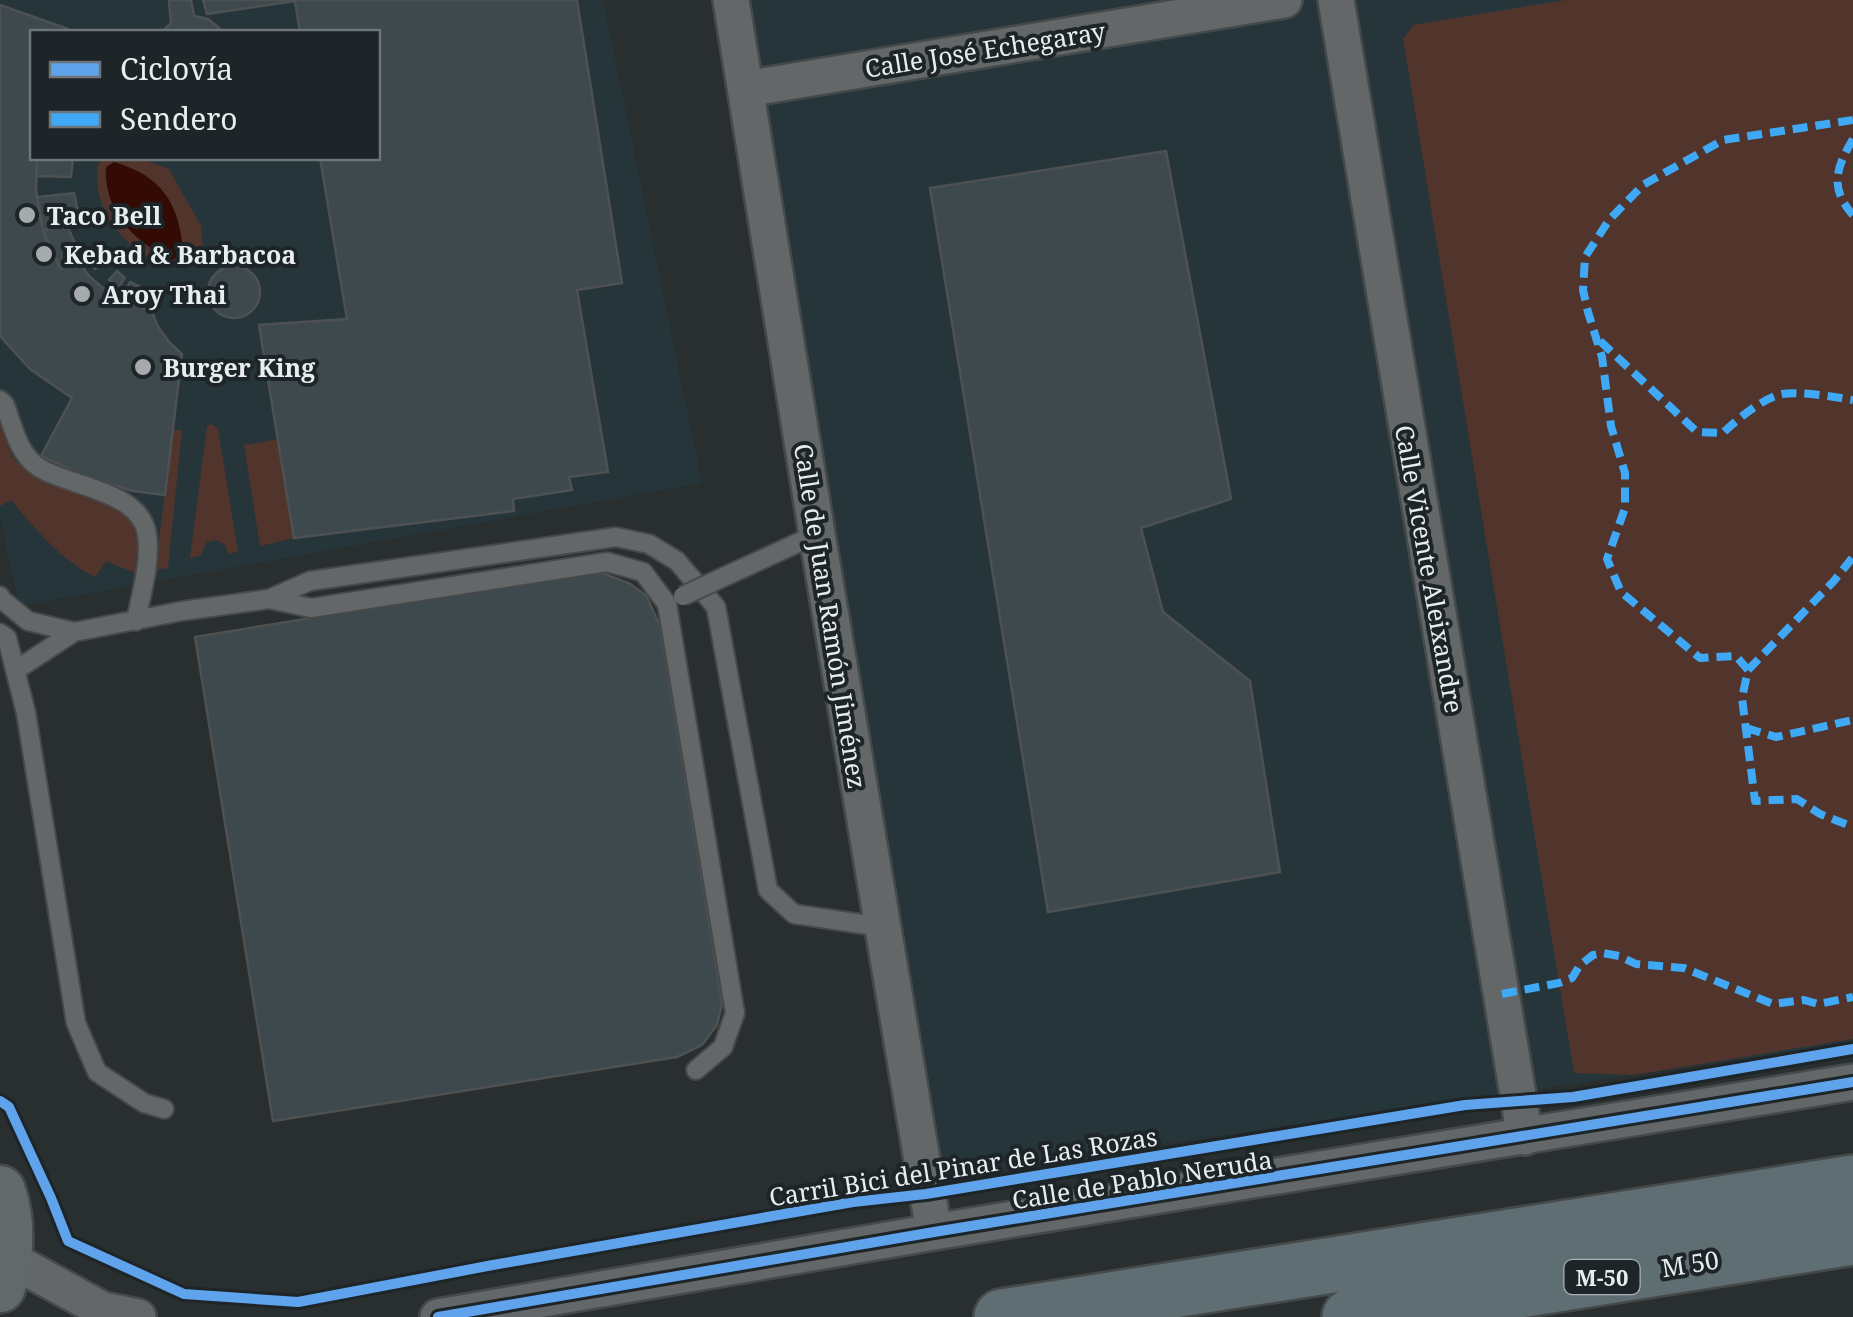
<svg xmlns="http://www.w3.org/2000/svg" width="1853" height="1317" font-family="'Noto Serif',serif">
<rect width="100%" height="100%" fill="#292e2f"/>
<path fill="#26353a" fill-rule="evenodd" d="M 0,0 L 603,0 L 702,483 L 19,606 L 0,518 ZM 32,32 L 378,32 L 378,158 L 32,158 Z
M 742,0 L 1853,0 L 1853,1043 L 939,1177 Z"/>
<path fill="#51342b" d="M 1566,0 L 1853,0 L 1853,1039 L 1634,1075 L 1574,1073 L 1403,39 L 1413,25 Z
M 102,158 L 139,158 L 169,169 L 201,226 L 203,247 L 197,266 C 183,268 165,267 152,260 C 123,244 98,213 97,180 C 97,170 97,165 102,158 Z
M 0,411 L 7,424 C 3,434 5,437 8,447 C 24,494 120,491 134,527 C 140,541 136,559 135,573 L 106,561 L 95,577 C 60,559 36,530 11,500 L 0,506 Z
M 212,424 L 218,429 L 238,551 L 228,554 L 225,545 L 217,540 L 207,542 L 200,556 L 190,558 L 207,426 Z
M 173,430 L 182,430 L 168,568 L 155,570 Z
M 278,439 L 294,538 L 260,546 L 244,445 Z"/>
<path fill="#330b04" d="M 114,162 C 162,176 179,203 183,251 L 173,260 C 135,244 103,210 106,167 Z"/>
<path fill="#3e494d" stroke="#4d5152" stroke-width="2.5" d="M 169,0 L 191,0 L 194,16 L 208,19 L 224,32 L 162,32 L 171,23 Z
M 203,0 L 577,0 L 622,283 L 577,290 L 608,472 L 569,477 L 572,490 L 513,499 L 514,511 L 294,538 L 259,325 L 347,319 L 320,158 L 378,158 L 378,32 L 300,32 L 295,1 L 207,14 Z
M 0,5 L 68,29 L 66,32 L 32,32 L 32,158 L 37,158 L 36,188 L 39,215 L 46,241 L 61,269 L 77,260 L 90,277 L 110,294 L 126,303 L 152,311 L 157,325 L 169,342 L 182,354 L 165,495 L 133,491 L 103,482 L 75,472 L 41,456 L 72,398 L 30,369 L 0,336 Z
M 1166,151 L 1231,499 L 1141,528 L 1163,612 L 1250,681 L 1280,872 L 1048,912 L 930,188 Z
M 37,158 L 73,158 L 71,177 L 36,176 Z
M 74,193 L 79,217 L 43,231 L 37,197 Z
M 66,223 L 81,257 L 61,269 L 43,231 Z
M 97,251 L 105,261 L 95,269 L 87,258 Z
M208 292a26 26 0 1 1 52 0a26 26 0 1 1-52 0Z
M 117,271 L 125,278 L 118,288 L 109,280 Z
M 130,282 L 141,287 L 134,299 L 124,293 Z
M 143,290 L 152,294 L 147,306 L 138,302 Z
M 602,573 L 629,583 L 646,595 L 660,626 L 718,977 L 722,1004 L 717,1025 L 702,1045 L 677,1057 L 273,1121 L 195,637 L 568,576 Z"/>
<g fill="none" stroke-linecap="round" stroke-linejoin="round">
<defs>
<path id="lane" d="M 0,400 L 5,405 C 13,427 18,453 38,467 C 69,487 141,490 147,535 C 151,563 141,594 136,621
M 715,581 L 817,534
M 0,596 L 1,599 L 28,621 L 74,632
M 269,599 L 311,608 L 607,562 L 643,572 L 667,604 L 735,1013 L 723,1047 L 696,1070
M 0,633 L 7,638 L 26,713 L 76,1023 L 97,1072 L 144,1103 L 164,1109
M 16,670 L 74,632 L 182,611 L 269,599 L 310,581 L 616,537 L 649,544 L 677,561 L 716,607 L 768,890 L 794,914 L 882,927"/>
<path id="street" d="M 731,0 L 817,534 L 934,1232
M 1336,0 L 1525,1137
M 746,89 L 1284,0
M 8,1258 L 103,1310 L 138,1317
M 438,1317 L 934,1232 L 1853,1082"/>
<path id="secondary" d="M 0,1191 C 11,1223 9,1254 0,1287"/>
<path id="highway" d="M 1002,1317 L 1853,1183
M 1350,1317 L 1853,1237"/>
</defs>
<use href="#lane" stroke="#46494a" stroke-width="22"/>
<use href="#street" stroke="#46494a" stroke-width="40"/>
<use href="#secondary" stroke="#46494a" stroke-width="55"/>
<use href="#highway" stroke="#46494a" stroke-width="60"/>
<use href="#lane" stroke="#646768" stroke-width="18"/>
<use href="#street" stroke="#646768" stroke-width="35"/>
<use href="#secondary" stroke="#62696b" stroke-width="50"/>
<use href="#highway" stroke="#5e6e73" stroke-width="55"/>
<defs>
<path id="lane-bridge" d="M 683,596 L 715,581"/>
</defs>
<use href="#lane-bridge" stroke="#46494a" stroke-width="22" stroke-linecap="butt"/>
<use href="#lane-bridge" stroke="#646768" stroke-width="18"/>
<path stroke="#3fa9f5" stroke-width="8" stroke-dasharray="15 8" stroke-linecap="butt" d="M 1853,120 L 1723,140 L 1643,185 L 1609,220 L 1585,257 L 1583,290 L 1588,312 L 1602,357 L 1611,426 L 1625,473 L 1625,508 L 1607,559 L 1621,592 L 1700,658 L 1736,656 L 1748,670 L 1742,698 L 1755,801 L 1797,799 L 1820,814 L 1853,827
M 1853,139 C 1836,168 1829,188 1853,215
M 1600,341 L 1697,432 L 1723,433 C 1736,420 1763,398 1782,394 C 1800,391 1835,397 1853,400
M 1748,670 L 1833,582 L 1853,557
M 1746,728 L 1776,737 L 1853,720
M 1502,994 L 1559,983 L 1572,978 L 1580,965 L 1593,955 L 1603,953 L 1619,956 L 1636,964 L 1684,968 L 1773,1004 L 1804,1000 L 1818,1004 L 1853,997"/>
<defs>
<path id="cycleway" d="M 0,1101 L 9,1107 L 51,1198 L 68,1241 L 184,1294 L 298,1302 L 493,1265 L 853,1202 L 926,1194 L 1465,1105 L 1573,1097 L 1853,1049
M 438,1317 L 934,1232 L 1853,1082"/>
</defs>
<use href="#cycleway" stroke="#1d2528" stroke-width="16"/>
<use href="#cycleway" stroke="#60a3ed" stroke-width="10"/>
</g>
<g fill="#a5abac" stroke="#1d2528" stroke-width="4">
<circle cx="27" cy="215" r="10"/>
<circle cx="44" cy="254" r="10"/>
<circle cx="82" cy="294" r="10"/>
<circle cx="143" cy="367" r="10"/>
</g>
<g text-anchor="middle" dominant-baseline="central" stroke-width="8" stroke-linejoin="round" paint-order="stroke">
<rect fill="#1d2528" stroke="#abb2b4" stroke-width="2.5" x="1564.5" y="1260" width="75" height="34" rx="8"/>
<g font-size="22" font-weight="bold" fill="#e8eef0">
<text x="1602" y="1277">M-50</text>
</g>
<g font-size="25" fill="#e8eef0" stroke="#1d2528">
<text transform="translate(985 49) rotate(-9)">Calle José Echegaray</text>
<text transform="translate(1430 569) rotate(80)">Calle Vicente Aleixandre</text>
<text transform="translate(831 616) rotate(81)">Calle de Juan Ramón Jiménez</text>
<text transform="translate(963 1166) rotate(-9)">Carril Bici del Pinar de Las Rozas</text>
<text transform="translate(1142 1179) rotate(-9)">Calle de Pablo Neruda</text>
<text transform="translate(1690 1263) rotate(-9)">M 50</text>
</g>
<g font-size="25" font-weight="bold" fill="#e8eef0" stroke="#1d2528" text-anchor="start">
<text x="47" y="215">Taco Bell</text>
<text x="64" y="254">Kebad &amp; Barbacoa</text>
<text x="102" y="294">Aroy Thai</text>
<text x="163" y="367">Burger King</text>
</g>
</g>
<rect x="30" y="30" width="350" height="130" fill="#1d2528" stroke="#6e7578" stroke-width="2.5"/>
<rect x="50" y="62" width="50" height="15" fill="#60a3ed" stroke="#6e7578" stroke-width="2.5"/>
<text x="120" y="80" font-size="30" fill="#e8eef0">Ciclovía</text>
<rect x="50" y="112" width="50" height="15" fill="#3fa9f5" stroke="#6e7578" stroke-width="2.5"/>
<text x="120" y="130" font-size="30" fill="#e8eef0">Sendero</text>
</svg>
